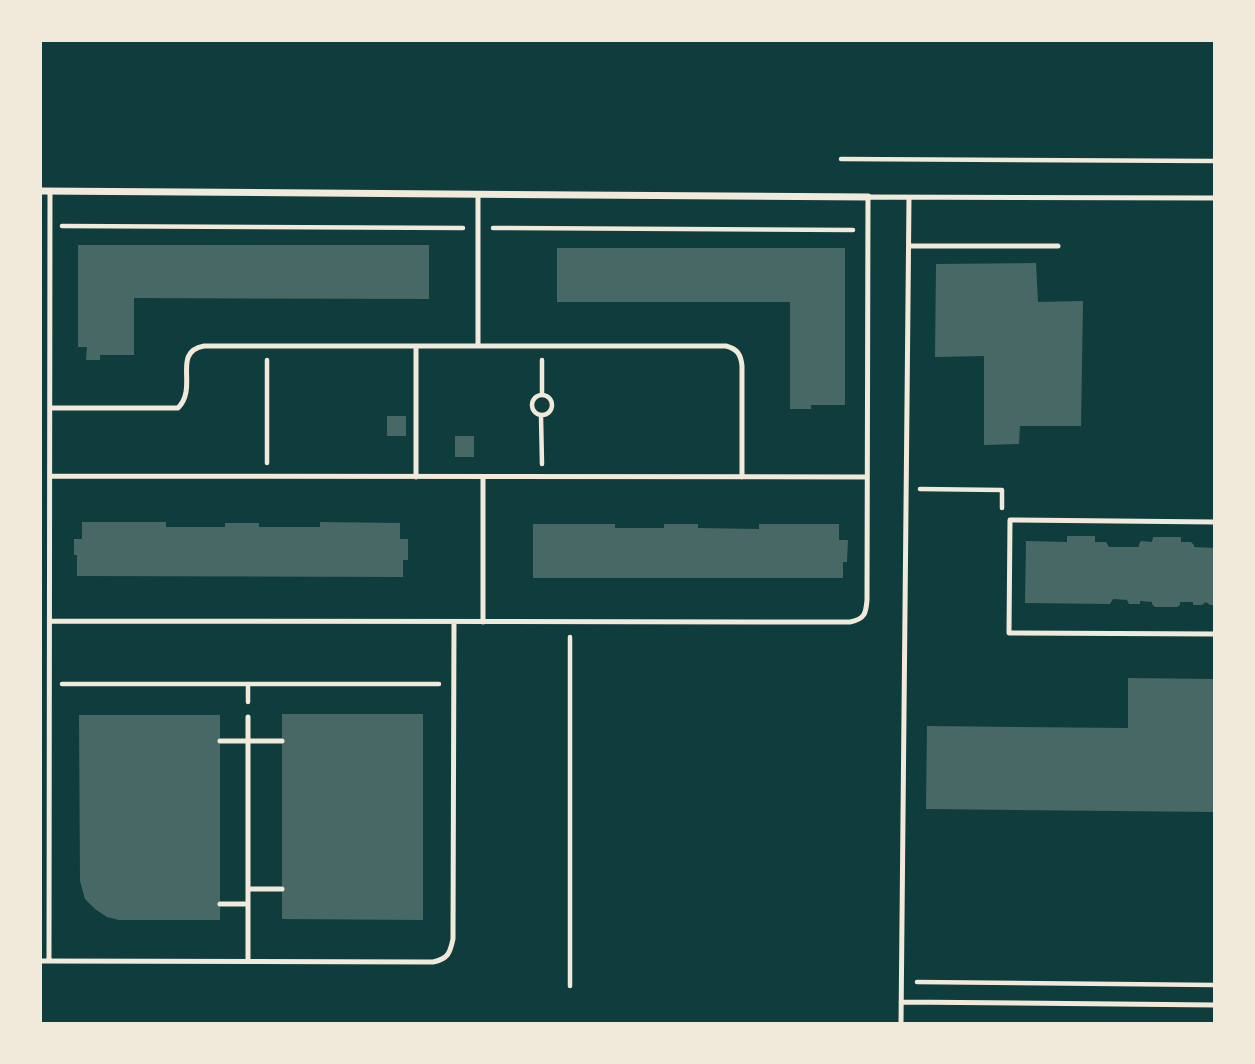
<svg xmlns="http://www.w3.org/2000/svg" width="1255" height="1064" font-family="Barlow,sans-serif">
<rect width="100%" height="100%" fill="#0f3d3e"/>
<path fill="#486865" d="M 78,245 L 429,245 L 429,299 L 134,298 L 134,355 L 100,355 L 100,360 L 86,360 L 87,347 L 78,347 Z
M 557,248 L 845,248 L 845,405 L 811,405 L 811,409 L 790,409 L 790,302 L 557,302 Z
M 1036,263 L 1038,302 L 1083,301 L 1081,426 L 1020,426 L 1019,444 L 984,445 L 984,356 L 935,357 L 936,264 Z
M 387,416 L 406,416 L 406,436 L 387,436 Z
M 455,436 L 474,436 L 474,457 L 455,457 Z
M 82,522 L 166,522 L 166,527 L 225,527 L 225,523 L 259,523 L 259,527 L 320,527 L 320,522 L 400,523 L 400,539 L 408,539 L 408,560 L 403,560 L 403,577 L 77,576 L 77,555 L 74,555 L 74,539 L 82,539 Z
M 533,524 L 615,524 L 615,528 L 664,528 L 664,524 L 698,524 L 698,528 L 759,529 L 759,524 L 839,524 L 839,540 L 848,540 L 847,562 L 843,562 L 843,578 L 533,578 Z
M 1067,536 L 1095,536 L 1095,542 L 1106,542 L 1109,547 L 1139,547 L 1139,544 L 1141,541 L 1152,542 L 1153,537 L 1181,537 L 1181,542 L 1191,542 L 1194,545 L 1194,547 L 1215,548 L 1215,605 L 1210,605 L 1206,602 L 1202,605 L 1193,605 L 1193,602 L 1180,602 L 1180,605 L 1177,607 L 1155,607 L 1152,604 L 1152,602 L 1140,601 L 1140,604 L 1129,604 L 1127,600 L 1113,599 L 1110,604 L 1025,603 L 1026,541 L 1067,542 Z
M 1128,678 L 1215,679 L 1215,812 L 926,809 L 927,726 L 1128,728 Z
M 282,714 L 423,714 L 423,920 L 282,919 Z
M 79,715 L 220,715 L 220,920 L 119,920 L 107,917 L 95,909 L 85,899 L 80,881 Z"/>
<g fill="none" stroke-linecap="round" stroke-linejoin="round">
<path stroke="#f1e9da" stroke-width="4.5" d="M 841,159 L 1215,161
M 62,226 L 463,228
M 493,228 L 853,230
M 542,360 L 542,394
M532 405a10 10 0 1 1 20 0a10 10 0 1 1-20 0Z
M 541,416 L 542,464
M 267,463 L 267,360
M 920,489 L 1002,490 L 1002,508
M 62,684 L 439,684
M 248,702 L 248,684
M 917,982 L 1215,985
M 570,986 L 570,637"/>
<path stroke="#f1e9da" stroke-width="5" d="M 909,246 L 1058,246
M 478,346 L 478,195
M 50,408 L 178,408 C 199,387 171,352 204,346 L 726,346 C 737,349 741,354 742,366 L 742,477
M 50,476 L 867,477
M 416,477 L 416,346
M 1215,522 L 1010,520 L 1009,633 L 1215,634
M 50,621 L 850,622 C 865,619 866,613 867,600 L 868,197 L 1215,198
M 483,622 L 483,477
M 220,741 L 282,741
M 248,889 L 282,889
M 220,904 L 248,904
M 40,961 L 433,962 C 448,959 450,953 453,939 L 454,622
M 49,961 L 50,191
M 248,961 L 248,717
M 901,1002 L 1215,1005
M 901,1024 L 909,198"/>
<path stroke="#f1e9da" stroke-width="7" d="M 40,191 L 868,197"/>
</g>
<rect width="1255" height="1064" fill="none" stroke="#f1e9da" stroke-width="84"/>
</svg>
